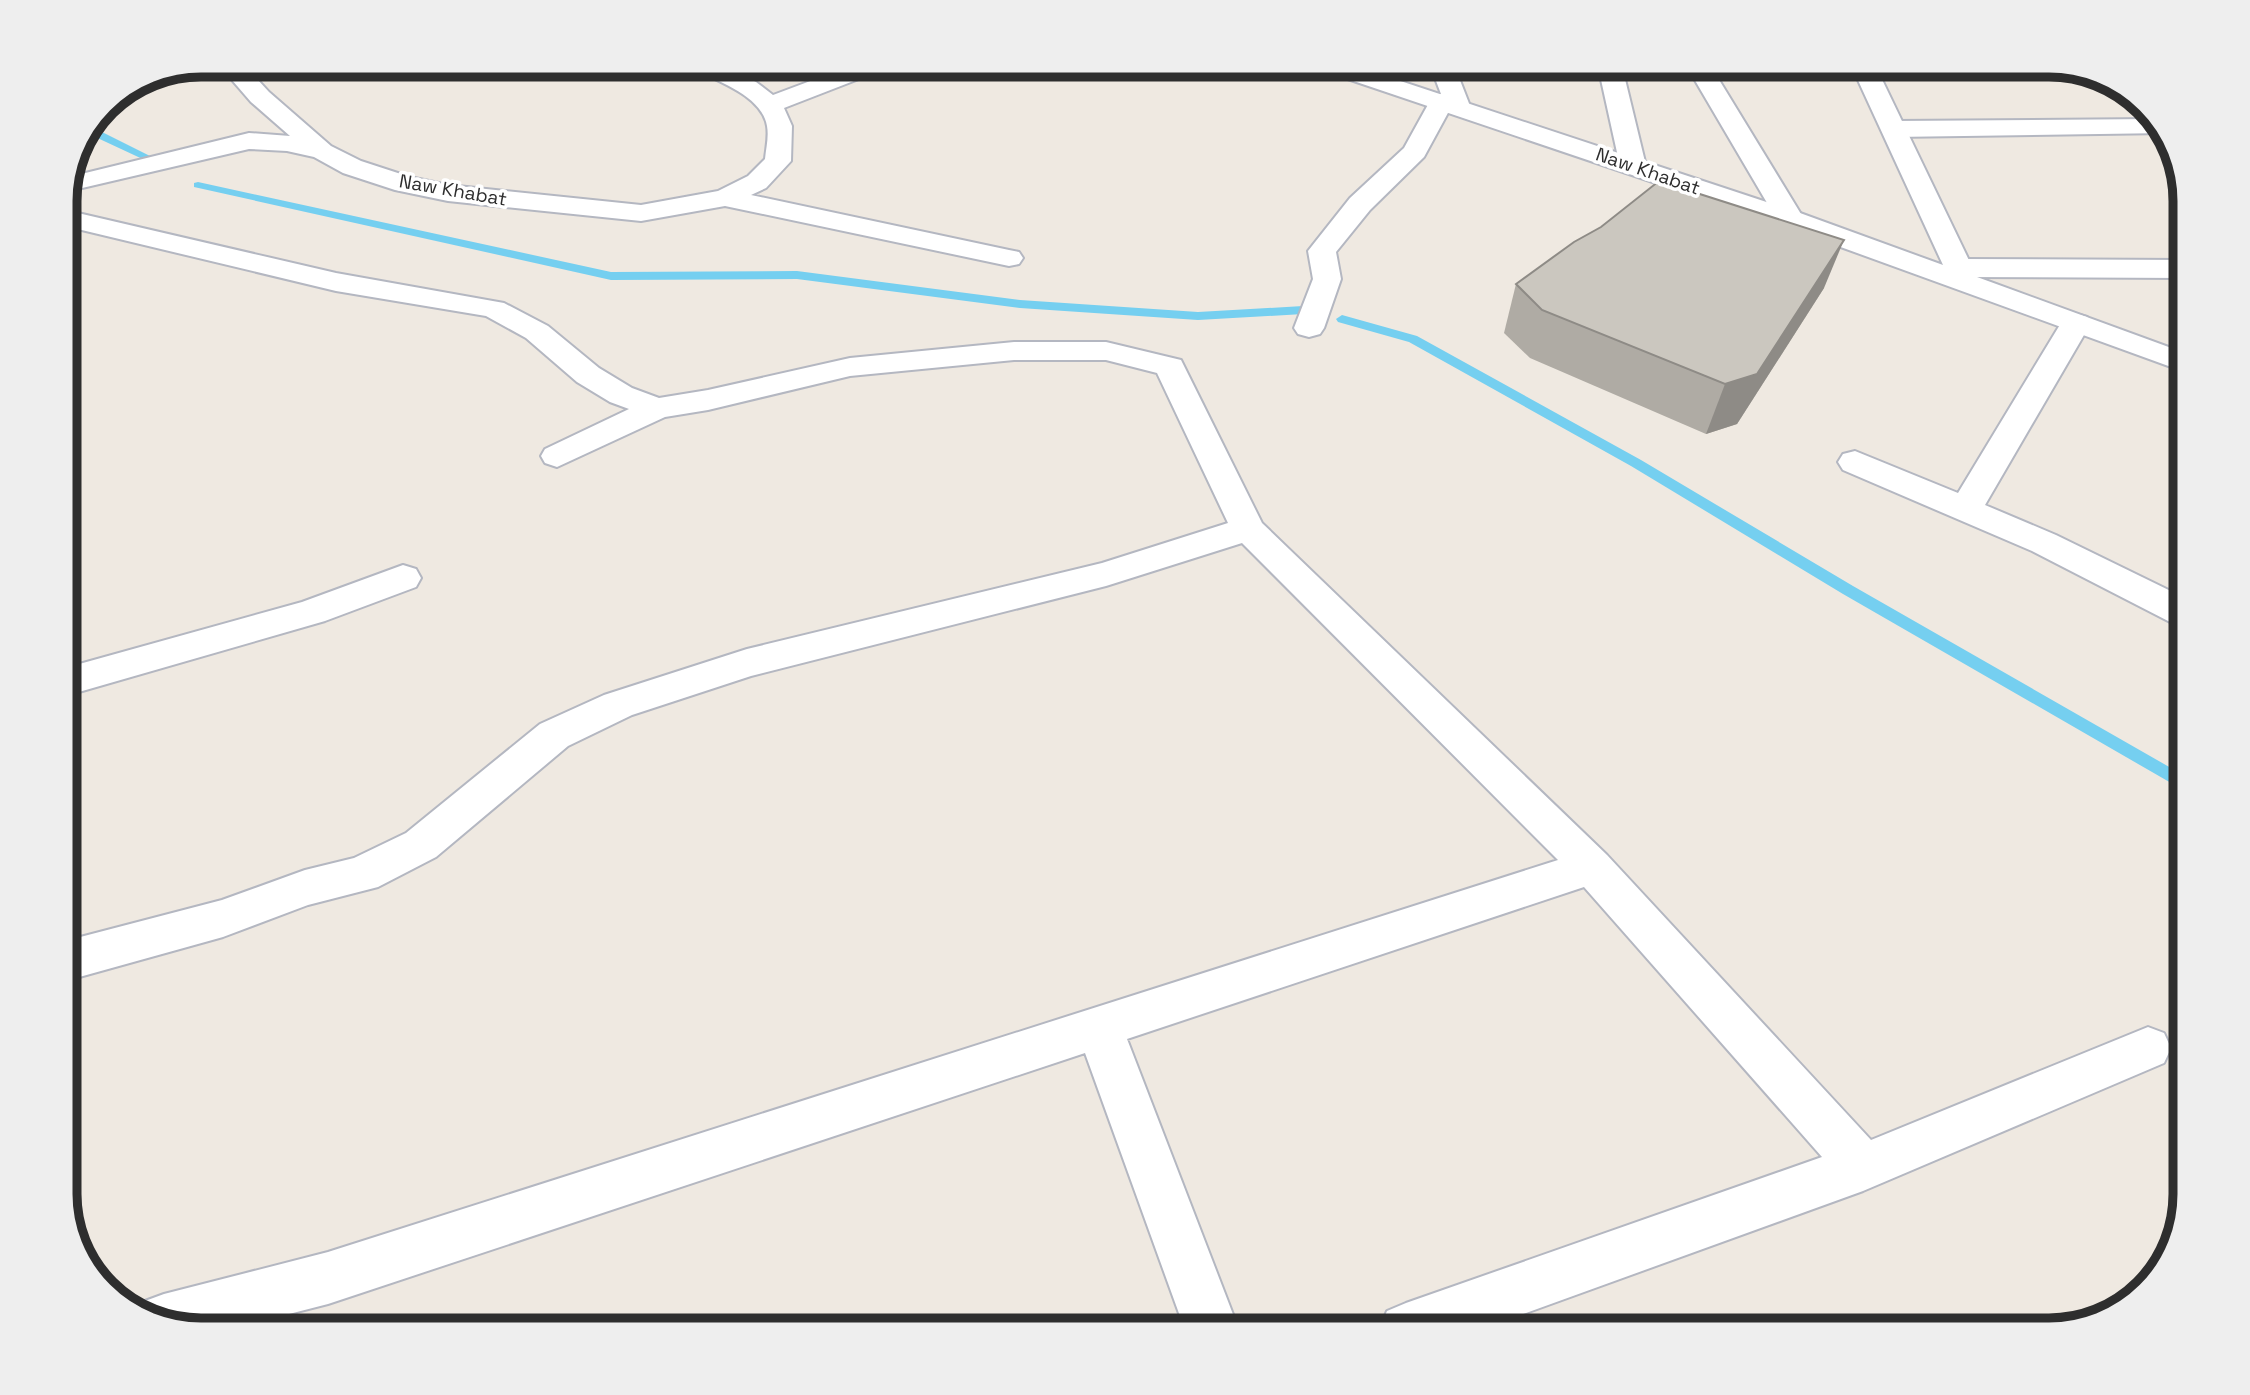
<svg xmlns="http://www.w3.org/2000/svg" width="2250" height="1395" font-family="'Space Grotesk',sans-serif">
<rect width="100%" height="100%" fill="#efe9e1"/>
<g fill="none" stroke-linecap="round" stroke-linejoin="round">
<path fill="#75cff0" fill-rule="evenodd" d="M 94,121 L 100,131 L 158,160 L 149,162 L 91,135 L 88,129 Z
M 198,182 L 611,272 L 797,271 L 1020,300 L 1198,312 L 1303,306 L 1309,310 L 1303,314 L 1198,320 L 1020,308 L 797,279 L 611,280 L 194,187 L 194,183 Z
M 1342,315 L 1417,336 L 1641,460 L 1853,586 L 2185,776 L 2185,791 L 1843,594 L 1631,466 L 1409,342 L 1338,322 L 1336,319 Z"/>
<defs>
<path id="minor" d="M 219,65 L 244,65 L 269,92 L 331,146 L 361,161 L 410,177 L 448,185 L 641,205 L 718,191 L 748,176 L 765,159 C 766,148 769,137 767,126 C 762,96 719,82 696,70 L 692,65 L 722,65 L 756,82 L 773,95 L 853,65 L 886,65 L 882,70 L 784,108 L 792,126 L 791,161 L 766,188 L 751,195 L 1009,250 L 1019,252 L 1023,258 L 1019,264 L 1009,266 L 725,206 L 641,221 L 448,201 L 395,190 L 343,173 L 314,157 L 287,151 L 249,149 L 65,192 L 69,177 L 249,133 L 290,136 L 251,102 Z
M 1430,65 L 1454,65 L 1470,106 L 1467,111 L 1458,113 L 1449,111 L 1424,157 L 1370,210 L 1336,252 L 1341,279 L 1324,328 L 1320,334 L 1309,337 L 1298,334 L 1294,328 L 1313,279 L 1308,251 L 1350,198 L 1404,148 L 1430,101 L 1433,96 L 1441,94 Z
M 1686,65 L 1710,65 L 1804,219 L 1800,225 L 1790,227 L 1780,225 Z
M 1612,68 L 1620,70 L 1624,75 L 1646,166 L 1642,172 L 1633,174 L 1624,172 L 1620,166 L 1600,75 L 1604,70 Z
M 2154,119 L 2167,133 L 1894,137 L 1885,134 L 1881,129 L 1885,124 L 1894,121 Z
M 65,210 L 336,273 L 504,303 L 548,326 L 599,368 L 632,388 L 659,398 L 708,390 L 850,358 L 1014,342 L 1106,342 L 1181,360 L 1262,523 L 1607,855 L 1871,1140 L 2148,1027 L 2164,1033 L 2171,1048 L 2164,1063 L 1863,1191 L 1479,1330 L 1379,1330 L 1387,1311 L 1406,1303 L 1822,1157 L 1584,887 L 1127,1039 L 1239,1330 L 1185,1330 L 1085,1053 L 328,1304 L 227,1330 L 201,1330 L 140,1314 L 145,1301 L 164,1294 L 328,1252 L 1558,860 L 1242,543 L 1106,586 L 751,676 L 632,715 L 568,746 L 436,857 L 378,887 L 308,905 L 223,937 L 65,981 L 65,941 L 222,900 L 305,870 L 354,858 L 406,833 L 540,724 L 604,695 L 747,649 L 1102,563 L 1228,523 L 1157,373 L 1106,360 L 1014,360 L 850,376 L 708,410 L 665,417 L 557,467 L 545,463 L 541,456 L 545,449 L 629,409 L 610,402 L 577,382 L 526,338 L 486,316 L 336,291 L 65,226 Z
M 1958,259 L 2185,260 L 2185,278 L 1958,277 L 1948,274 L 1944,268 L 1948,262 Z
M 2076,314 L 2087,317 L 2091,323 L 1985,505 L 2056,535 L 2185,598 L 2185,627 L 2172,623 L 2032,551 L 1843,470 L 1838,462 L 1843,454 L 1855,451 L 1958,493 L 2061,323 L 2065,317 Z
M 403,565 L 416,569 L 421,578 L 416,587 L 325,621 L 65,696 L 65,668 L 302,602 Z"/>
<path id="tertiary" d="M 1317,65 L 1352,65 L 1800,213 L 1943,265 L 1851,65 L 1875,65 L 1977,277 L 2185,353 L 2185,372 L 1780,225 L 1321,70 Z"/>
</defs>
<use href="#minor" stroke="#b4b7c1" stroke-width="4"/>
<use href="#tertiary" stroke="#b4b7c1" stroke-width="4"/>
<use href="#minor" fill="#fff" fill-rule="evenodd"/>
<use href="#tertiary" fill="#fff" fill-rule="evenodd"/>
</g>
<path fill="#afaba4" d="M 1601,227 L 1824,288 L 1737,424 L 1706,434 L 1530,358 L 1504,333 L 1516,284 Z"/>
<path fill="#8e8b86" d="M 1844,240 L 1824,288 L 1737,424 L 1706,434 L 1725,384 Z"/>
<path fill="#cbc7bf" stroke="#8e8b86" stroke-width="2" d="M 1659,181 L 1844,240 L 1757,374 L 1725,384 L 1542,310 L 1516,284 L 1574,242 L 1601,227 Z"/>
<g text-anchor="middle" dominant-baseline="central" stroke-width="7" stroke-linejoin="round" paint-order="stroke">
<g font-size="19" fill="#2e2e2e" stroke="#fff">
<text transform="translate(1648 171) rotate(19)">Naw Khabat</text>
<text transform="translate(453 190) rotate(10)">Naw Khabat</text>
</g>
</g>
<path d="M0 0H2250V1395H0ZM201 77H2049A124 124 0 0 1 2173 201V1194A124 124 0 0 1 2049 1318H201A124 124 0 0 1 77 1194V201A124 124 0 0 1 201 77Z" fill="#eee" fill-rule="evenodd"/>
<path fill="none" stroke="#2e2e2e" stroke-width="9" d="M201 77H2049A124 124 0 0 1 2173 201V1194A124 124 0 0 1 2049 1318H201A124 124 0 0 1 77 1194V201A124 124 0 0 1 201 77Z"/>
</svg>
